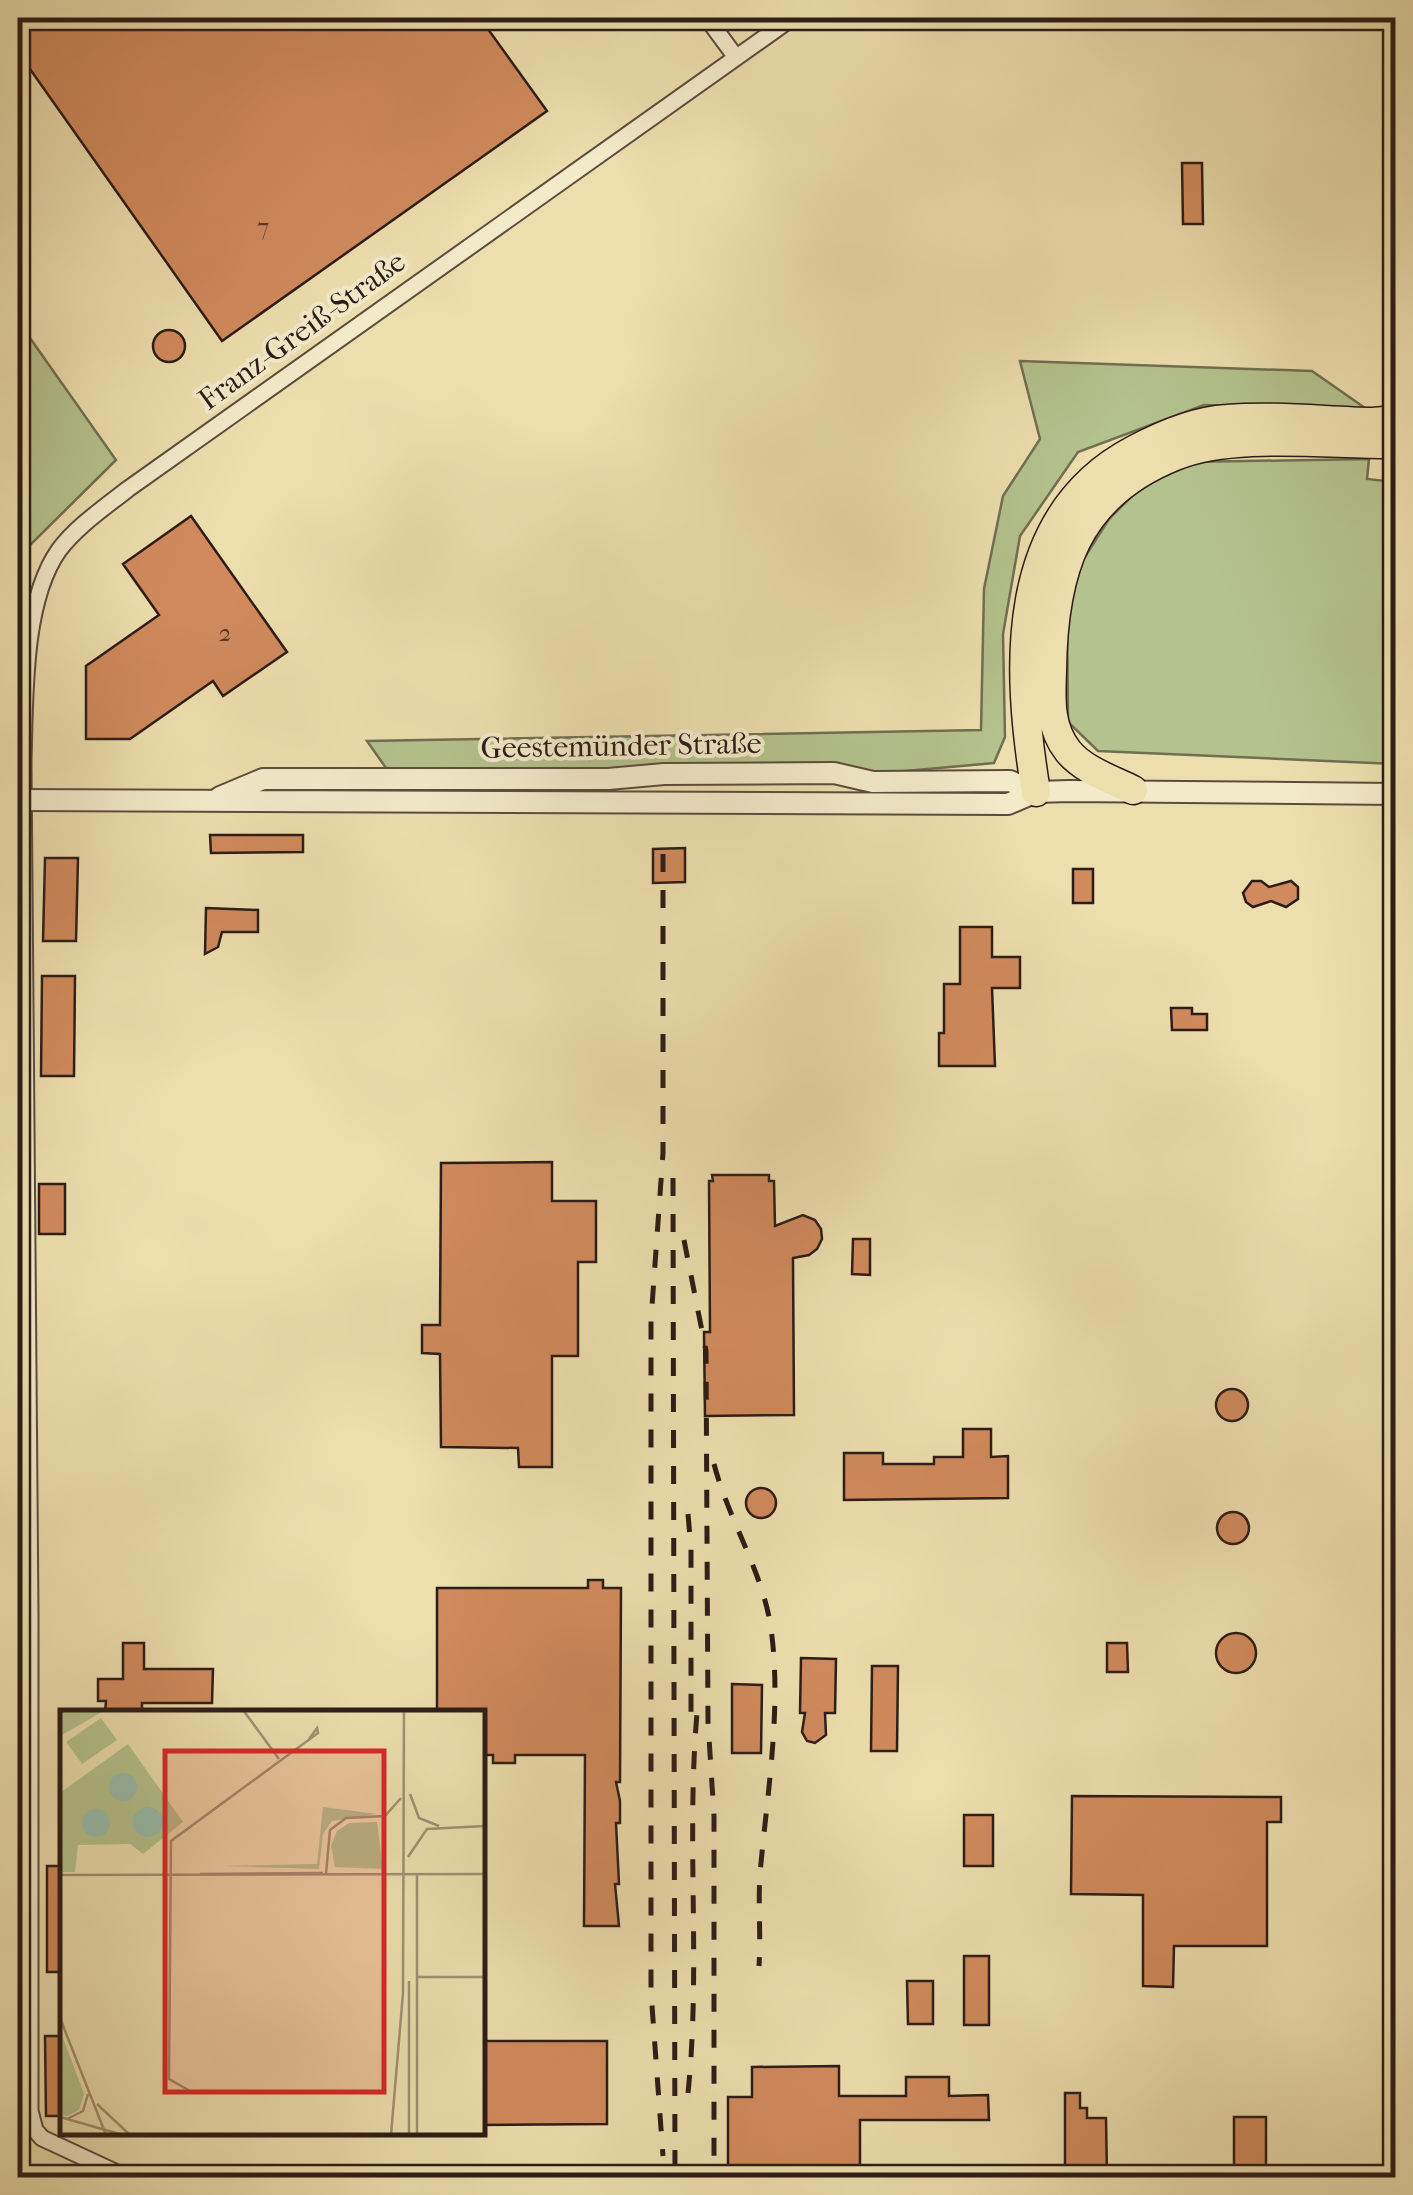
<svg xmlns="http://www.w3.org/2000/svg" width="1413" height="2195" font-family="'IM FELL French Canon',serif">
<rect width="100%" height="100%" fill="#eddeae"/>
<filter id="stains"><feTurbulence type="fractalNoise" baseFrequency=".002" numOctaves="4"/><feColorMatrix values="0 0 0 0 .2 0 0 0 0 .09 0 0 0 0 .02 0 0 0 .5 -.17"/></filter>
<radialGradient id="worn" r=".72"><stop offset=".6" stop-color="#630" stop-opacity="0"/><stop offset="1" stop-color="#630" stop-opacity=".3"/></radialGradient>
<path fill="#b4c28d" stroke="#706f52" stroke-width="2.5" d="M 18,321 L 116,460 L 18,557 Z
M 1020,361 L 1312,371 L 1368,410 L 1204,405 L 1078,452 L 1020,536 L 1003,634 L 1005,737 L 994,763 L 883,773 L 826,765 L 575,772 L 386,768 L 367,741 L 981,730 L 984,589 L 1003,496 L 1040,439 Z
M 1369,459 L 1367,479 L 1395,482 L 1395,764 L 1098,751 L 1068,722 L 1067,612 L 1081,563 L 1109,519 L 1141,487 L 1188,462 Z"/>
<path fill="#d08a5d" stroke="#2c1c17" stroke-width="2.5" d="M 18,18 L 480,18 L 547,111 L 222,341 L 18,52 Z
M 1182,163 L 1202,163 L 1203,224 L 1183,224 Z
M153 346a16 16 0 1 1 32 0a16 16 0 1 1-32 0Z
M 191,516 L 287,652 L 223,696 L 213,681 L 130,739 L 86,739 L 86,666 L 159,615 L 123,564 Z
M 210,835 L 303,835 L 303,852 L 211,853 Z
M 685,848 L 685,882 L 653,883 L 653,849 Z
M 45,858 L 78,858 L 76,941 L 43,941 Z
M 1073,869 L 1093,869 L 1093,903 L 1073,903 Z
M 1252,881 L 1261,881 L 1269,887 L 1291,881 L 1298,887 L 1298,899 L 1286,907 L 1271,901 L 1253,907 L 1246,902 L 1243,893 Z
M 206,908 L 258,910 L 258,932 L 222,932 L 218,947 L 205,954 Z
M 960,927 L 992,927 L 992,957 L 1020,957 L 1020,988 L 992,988 L 995,1066 L 939,1066 L 939,1033 L 944,1033 L 944,984 L 960,984 Z
M 42,976 L 75,976 L 74,1076 L 41,1076 Z
M 1171,1008 L 1192,1008 L 1192,1014 L 1207,1014 L 1207,1030 L 1172,1030 Z
M 552,1162 L 552,1201 L 596,1201 L 596,1262 L 578,1262 L 578,1356 L 552,1356 L 552,1467 L 519,1467 L 518,1448 L 441,1447 L 440,1354 L 422,1353 L 422,1325 L 440,1325 L 441,1163 Z
M 712,1175 L 769,1175 L 769,1181 L 774,1181 L 775,1226 L 803,1215 L 815,1220 L 821,1229 L 822,1239 L 817,1249 L 809,1255 L 793,1258 L 794,1415 L 705,1416 L 704,1332 L 710,1332 L 709,1181 L 713,1181 Z
M 39,1184 L 65,1184 L 65,1234 L 39,1234 Z
M 853,1239 L 870,1239 L 870,1275 L 852,1274 Z
M1216 1405a16 16 0 1 1 32 0a16 16 0 1 1-32 0Z
M 963,1429 L 991,1429 L 991,1457 L 1008,1456 L 1008,1498 L 844,1500 L 844,1453 L 883,1453 L 883,1464 L 934,1464 L 934,1457 L 963,1457 Z
M746 1503a15 15 0 1 1 30 0a15 15 0 1 1-30 0Z
M1217 1528a16 16 0 1 1 32 0a16 16 0 1 1-32 0Z
M 588,1580 L 603,1580 L 603,1588 L 621,1588 L 620,1782 L 616,1782 L 620,1801 L 620,1823 L 616,1823 L 619,1884 L 615,1884 L 619,1926 L 584,1926 L 585,1755 L 515,1755 L 515,1763 L 493,1763 L 493,1755 L 482,1755 L 482,1712 L 437,1712 L 437,1588 L 588,1588 Z
M1216 1653a20 20 0 1 1 40 0a20 20 0 1 1-40 0Z
M 123,1643 L 144,1643 L 144,1669 L 213,1669 L 212,1703 L 142,1703 L 142,1712 L 105,1712 L 106,1701 L 98,1701 L 98,1679 L 123,1679 Z
M 1107,1643 L 1127,1643 L 1128,1672 L 1107,1672 Z
M 801,1658 L 836,1659 L 835,1713 L 825,1713 L 826,1735 L 815,1743 L 807,1741 L 802,1732 L 805,1713 L 800,1713 Z
M 872,1666 L 898,1666 L 897,1751 L 871,1751 Z
M 732,1684 L 762,1685 L 761,1753 L 732,1753 Z
M 1072,1796 L 1281,1797 L 1281,1822 L 1267,1822 L 1267,1946 L 1174,1946 L 1173,1987 L 1143,1986 L 1143,1895 L 1071,1894 Z
M 964,1815 L 993,1815 L 993,1866 L 964,1866 Z
M 47,1866 L 62,1866 L 62,1972 L 47,1972 Z
M 964,1956 L 989,1956 L 989,2025 L 964,2025 Z
M 907,1981 L 933,1981 L 933,2024 L 908,2024 Z
M 45,2036 L 62,2036 L 62,2116 L 46,2116 Z
M 482,2041 L 607,2041 L 607,2124 L 482,2125 Z
M 839,2066 L 839,2096 L 906,2096 L 906,2077 L 949,2077 L 949,2096 L 988,2095 L 989,2120 L 860,2120 L 860,2168 L 728,2169 L 728,2097 L 752,2097 L 752,2067 Z
M 1065,2093 L 1080,2093 L 1080,2108 L 1087,2108 L 1087,2118 L 1106,2118 L 1107,2178 L 1065,2178 Z
M 1234,2117 L 1266,2117 L 1266,2178 L 1234,2178 Z"/>
<g fill="none" stroke-linecap="round" stroke-linejoin="round">
<defs>
<path id="minor" d="M 707,18 L 735,56
M 128,2178 L 42,2138 L 35,2130 L 30,2111 L 30,1615 L 23,762 C 25,700 22,602 59,550 C 77,526 104,508 128,489 L 792,18"/>
<path id="tertiary" d="M 220,797 L 263,779 L 608,779 L 664,774 L 834,773 L 873,782 L 1010,781 L 1036,792
M 18,800 L 1008,804 L 1036,792 L 1069,791 L 1396,794"/>
<path id="trunk" d="M 1133,790 C 1113,780 1083,770 1068,751 C 1049,727 1051,699 1052,671 C 1053,572 1075,496 1175,456 C 1235,432 1330,445 1396,444
M 1036,792 C 1016,670 1007,517 1134,450 C 1162,435 1194,421 1227,419 C 1275,415 1325,421 1373,422 L 1396,420"/>
</defs>
<use href="#minor" stroke="#5c4c3d" stroke-width="19"/>
<use href="#tertiary" stroke="#5c4c3d" stroke-width="24"/>
<use href="#trunk" stroke="#2c1c17" stroke-width="31"/>
<use href="#minor" stroke="#f3eaca" stroke-width="15"/>
<use href="#tertiary" stroke="#f3eaca" stroke-width="20"/>
<use href="#trunk" stroke="#eddeae" stroke-width="28"/>
<path stroke="#2c1c17" stroke-width="5" stroke-dasharray="18 18" stroke-linecap="butt" d="M 663,854 L 663,1153 L 651,1320 L 651,1992 L 663,2156
M 673,1178 L 675,2178
M 684,1240 L 706,1351 L 708,1722 L 714,1816 L 714,2178
M 714,1464 C 728,1518 760,1567 770,1622 C 783,1704 767,1793 760,1874 C 758,1904 761,1935 759,1966
M 688,1514 L 691,1549 L 691,1729
M 688,2093 C 701,1967 686,1840 697,1713"/>
</g>
<g text-anchor="middle" dominant-baseline="central" stroke-width="8" stroke-linejoin="round" paint-order="stroke">
<g font-size="25" fill="#553828">
<text x="263" y="226">7</text>
<text x="225" y="632">2</text>
</g>
<g font-size="30" fill="#2c1c17" stroke="#f3eaca">
<text transform="translate(302 331) rotate(-36)">Franz-Greiß-Straße</text>
<text transform="translate(621 746) rotate(-1)">Geestemünder Straße</text>
</g>
</g>
<g transform="translate(60 1710)">
<rect width="425" height="425" fill="#eddeae"/>
<path d="M 0,0 L 38,0 L 40,3 L 2,25 ZM 41,8 L 57,30 L 22,54 L 6,32 ZM 68,34 L 123,112 L 83,144 L 70,134 L 18,135 L 15,162 L 0,162 L 0,83 ZM 263,97 L 317,104 L 272,111 L 263,124 L 259,159 L 162,156 L 257,154 ZM 317,112 L 323,159 L 275,157 L 271,136 L 277,121 L 289,113 ZM 0,320 L 24,384 L 19,400 L 7,406 L 0,405 Z" fill="#b4c28d"/>
<path d="M49 77a14 14 0 1 1 28 0a14 14 0 1 1-28 0ZM73 112a15 15 0 1 1 30 0a15 15 0 1 1-30 0ZM22 113a14 14 0 1 1 28 0a14 14 0 1 1-28 0Z" fill="#99bcad"/>
<path fill="none" stroke="#a09072" stroke-width="2.5" d="M 183,0 L 219,49M 350,84 L 359,108 L 379,116M 348,147 L 367,119 L 425,116M 140,164 L 263,163M 266,164 L 270,120 L 286,108 L 325,106 L 341,88M 0,165 L 425,164M 358,267 L 425,267M 0,308 L 46,425M 130,381 L 109,369 L 111,131 L 258,23 L 257,18 L 249,29M 37,394 L 70,425M 0,407 L 63,425M 7,409 L 23,401 L 28,384M 331,425 L 343,283 L 344,0M 349,425 L 349,271M 357,425 L 357,165"/>
<path fill="#d62828" fill-opacity="0.15" stroke="#d62828" stroke-width="5" d="M 105,41 L 324,41 L 324,382 L 105,382 Z"/>
<rect width="425" height="425" fill="none" stroke="#2c1c17" stroke-width="5"/>
</g>
<rect width="1413" height="2195" fill="none" stroke="#eddeae" stroke-width="60"/>
<rect x="20" y="20" width="1373" height="2155" fill="none" stroke="#2c1c17" stroke-width="5"/>
<rect x="30" y="30" width="1353" height="2135" fill="none" stroke="#2c1c17" stroke-width="2.5"/>
<rect width="100%" height="100%" filter="url(#stains)"/>
<rect width="100%" height="100%" fill="url(#worn)"/>
</svg>
